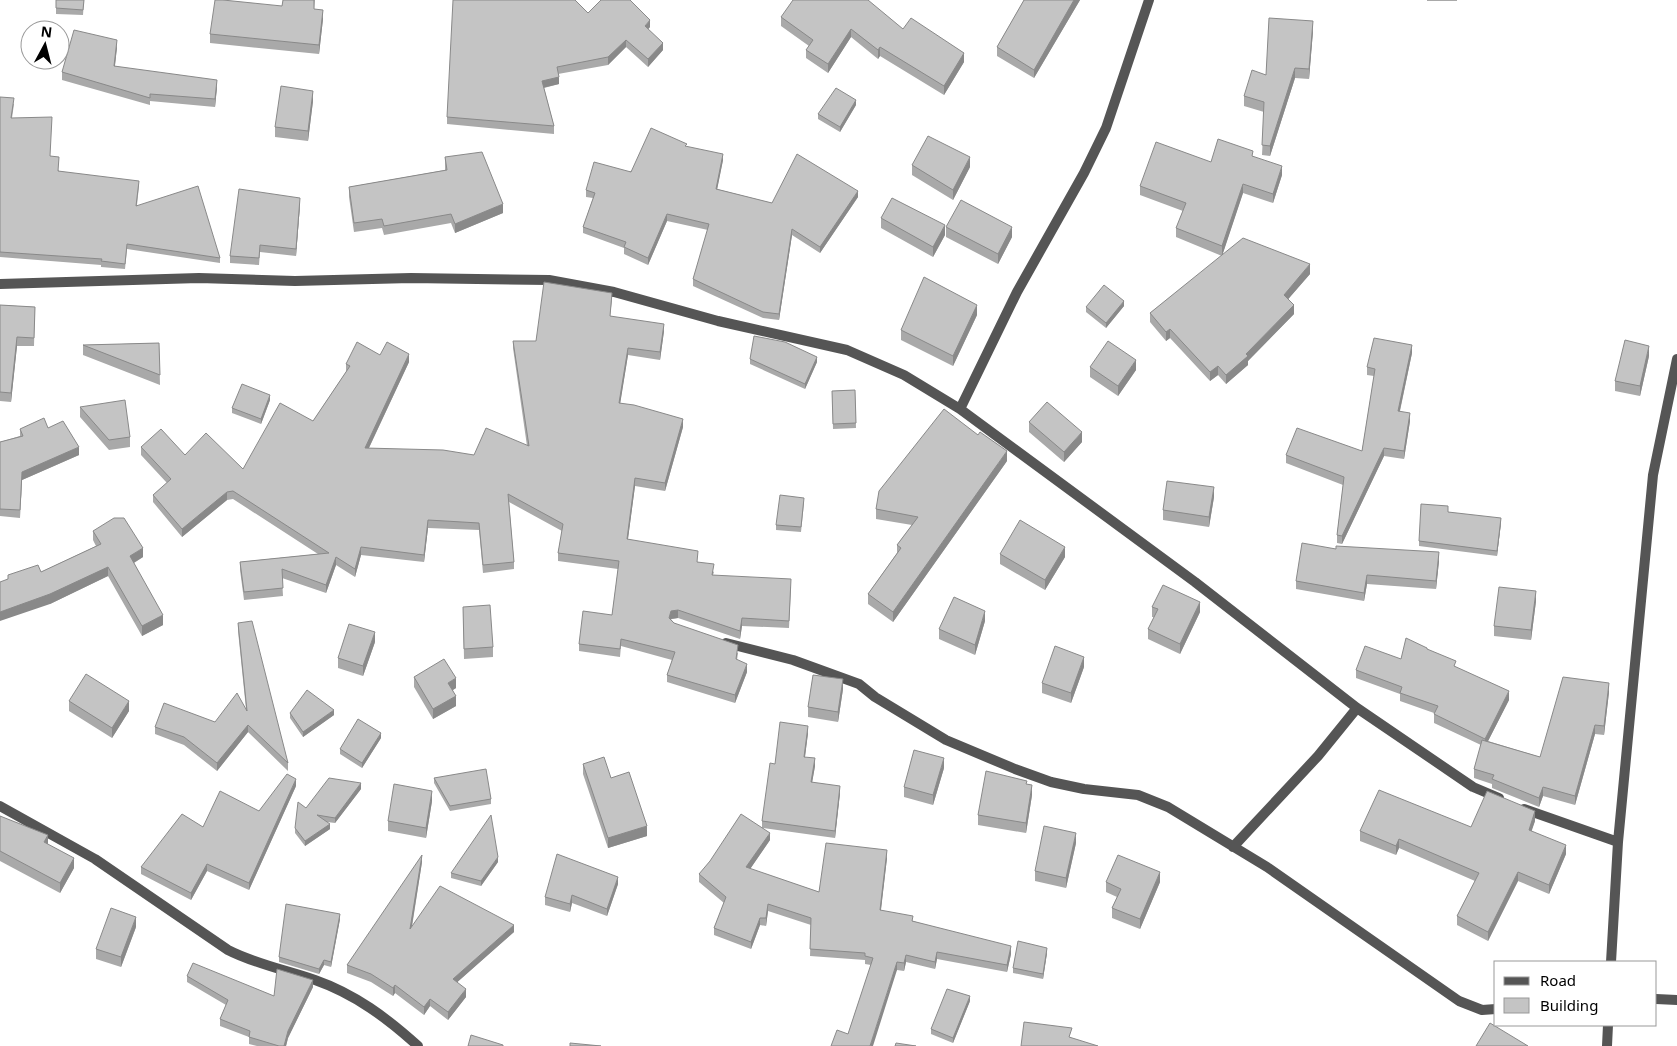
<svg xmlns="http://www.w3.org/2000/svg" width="1677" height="1046" font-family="'Noto Sans',sans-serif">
<rect width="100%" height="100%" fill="#fff"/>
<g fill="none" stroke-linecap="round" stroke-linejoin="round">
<path stroke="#555" stroke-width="10" d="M 0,284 L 199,278 L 295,281 L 411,278 L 549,280 L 614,292 L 718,321 L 847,350 L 904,375 L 960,409 L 1195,582 L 1357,708 L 1473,787 L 1499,798
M 960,409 L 1017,292 L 1084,173 L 1106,128 L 1149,0
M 726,643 L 793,660 L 859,684 L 875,697 L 946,740 L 1015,769 L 1051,782 L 1084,789 L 1138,795 L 1168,807 L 1267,867 L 1459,1001 L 1482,1010 L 1496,1009
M 0,806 L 95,859 L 228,950 C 255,964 286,970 315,980 C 355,994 387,1018 418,1046
M 1524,809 L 1618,842
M 1233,847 L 1318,756 L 1357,708
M 1611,962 L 1618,842 L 1653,475 L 1677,359
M 1656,999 L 1677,1000
M 1607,1046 L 1608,1025"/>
</g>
<path fill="#a9a9a9" d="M 84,0 L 83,15 L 56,14 L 56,8 Z
M 283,0 L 315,0 L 314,9 L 323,19 L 319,54 L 210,43 L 210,34 L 282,6 Z
M 1024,0 L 1080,0 L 1034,78 L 997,56 L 997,47 Z
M 1427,0 L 1457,0 L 1457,1 L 1427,1 Z
M 588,13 L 650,27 L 648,29 L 663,50 L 648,67 L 626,47 L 608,65 L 558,74 L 559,84 L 544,88 L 554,126 L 554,134 L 447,124 L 447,117 Z
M 781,17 L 903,29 L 964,62 L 944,95 L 880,56 L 878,59 L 851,37 L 828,73 L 806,58 L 806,50 L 809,46 L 781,26 Z
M 1313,31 L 1309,79 L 1295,78 L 1270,156 L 1262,155 L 1264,112 L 1244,106 L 1244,96 L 1266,75 Z
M 117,47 L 115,66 L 217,87 L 215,107 L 150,101 L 150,105 L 62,80 L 62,72 Z
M 0,97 L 14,104 L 12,118 L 50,156 L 59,171 L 139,186 L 137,205 L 220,258 L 220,263 L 127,249 L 125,269 L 101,267 L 101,265 L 0,257 Z
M 313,101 L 308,141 L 275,137 L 275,127 Z
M 856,105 L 840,132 L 818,119 L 818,114 Z
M 687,147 L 723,160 L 717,189 L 772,203 L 858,197 L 820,253 L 792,235 L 779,320 L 763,318 L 693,286 L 693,279 L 708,230 L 667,221 L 648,265 L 624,254 L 624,248 L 583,233 L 583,227 L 593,198 L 586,197 L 586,190 Z
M 1253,156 L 1282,175 L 1273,203 L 1243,193 L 1222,256 L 1310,274 L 1288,299 L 1294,314 L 1248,361 L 1248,365 L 1226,384 L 1218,375 L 1210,381 L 1170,338 L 1166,341 L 1150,322 L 1150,313 L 1222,256 L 1176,237 L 1176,228 L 1183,211 L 1140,195 L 1140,186 L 1211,162 Z
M 445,157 L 503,213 L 455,233 L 451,223 L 384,235 L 382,228 L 354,232 L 349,197 L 349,187 L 445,170 Z
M 912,165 L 970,167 L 953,200 L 912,175 Z
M 300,205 L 296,256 L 260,252 L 259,265 L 230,263 L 230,256 Z
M 881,218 L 945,235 L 933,257 L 881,228 Z
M 946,227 L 1012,237 L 998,264 L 946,237 Z
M 612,300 L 610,316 L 664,331 L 660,360 L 628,355 L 620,403 L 683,427 L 665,491 L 635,486 L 628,539 L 698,562 L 714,572 L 713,575 L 791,587 L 789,628 L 742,626 L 740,639 L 678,618 L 671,619 L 674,623 L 738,653 L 737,660 L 747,672 L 735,703 L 667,682 L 667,675 L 672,660 L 621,646 L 620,657 L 579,651 L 579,644 L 612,615 L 618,569 L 558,561 L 558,553 L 562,531 L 509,502 L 514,562 L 514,569 L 483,573 L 479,530 L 428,528 L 424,562 L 361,555 L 355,577 L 336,565 L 326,593 L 282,578 L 283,596 L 244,600 L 240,570 L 240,562 L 318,554 L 233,499 L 227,500 L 182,537 L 153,502 L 153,495 L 167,483 L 141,455 L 141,447 L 185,455 L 243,469 L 313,421 L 346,372 L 346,364 L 380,355 L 409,362 L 369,448 L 474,455 L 527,446 L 513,348 L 513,341 L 536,341 Z
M 0,305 L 35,307 L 34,346 L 17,346 L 11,402 L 0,401 Z
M 1124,306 L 1106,328 L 1086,312 L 1086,307 Z
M 977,315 L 953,366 L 901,340 L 901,330 Z
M 159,343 L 160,385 L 83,355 L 83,345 Z
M 1412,353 L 1400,411 L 1410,421 L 1404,459 L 1384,456 L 1342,544 L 1337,543 L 1337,535 L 1343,485 L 1286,463 L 1286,455 L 1362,451 L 1374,376 L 1367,375 L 1367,367 Z
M 1649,356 L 1640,396 L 1615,391 L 1615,381 Z
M 750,359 L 817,362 L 805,389 L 750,364 Z
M 1090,367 L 1136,370 L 1118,396 L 1090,377 Z
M 855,390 L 856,428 L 833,429 L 832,391 Z
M 270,400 L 261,424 L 232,413 L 232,408 Z
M 80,407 L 130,437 L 130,447 L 109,450 L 80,417 Z
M 1029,422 L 1082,442 L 1064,462 L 1029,432 Z
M 48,428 L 79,455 L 22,480 L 20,518 L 0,516 L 0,442 L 20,436 L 20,429 Z
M 1007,461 L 893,622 L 868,604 L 868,594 L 897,553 L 897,545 L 912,525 L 876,519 L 876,509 Z
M 1214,497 L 1209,527 L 1163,520 L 1163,510 Z
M 804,503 L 801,532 L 776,530 L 776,525 Z
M 1448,512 L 1501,523 L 1497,556 L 1419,546 L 1419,541 Z
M 93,531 L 143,557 L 134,563 L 163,625 L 142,636 L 108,576 L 50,604 L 41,572 L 96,546 L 93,540 Z
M 1336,549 L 1439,561 L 1436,589 L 1367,584 L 1364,601 L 1296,589 L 1296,581 Z
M 1000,554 L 1065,557 L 1045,590 L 1000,564 Z
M 1536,601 L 1531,640 L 1494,636 L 1494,626 Z
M 463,607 L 493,647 L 493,657 L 464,659 Z
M 1152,607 L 1200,612 L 1180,654 L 1148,639 L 1148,629 L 1154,617 L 1152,617 Z
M 985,621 L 975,655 L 939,639 L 939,629 Z
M 238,623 L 288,763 L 288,771 L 248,732 L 217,771 L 184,745 L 155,734 L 155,727 L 215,722 L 246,709 L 238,631 Z
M 375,642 L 363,676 L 338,668 L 338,658 Z
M 1427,650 L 1456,667 L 1509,700 L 1488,741 L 1540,757 L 1609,692 L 1604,735 L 1595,734 L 1575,805 L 1543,796 L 1539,807 L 1492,788 L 1492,784 L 1474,778 L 1474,769 L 1481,745 L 1434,723 L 1434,713 L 1400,701 L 1400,694 L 1356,678 L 1356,670 L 1401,659 Z
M 1084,667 L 1071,703 L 1042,693 L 1042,683 Z
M 414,677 L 456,688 L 453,690 L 456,706 L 433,719 L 414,687 Z
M 843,689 L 838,722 L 808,717 L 808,707 Z
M 69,701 L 129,711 L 112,738 L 69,711 Z
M 290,713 L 334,715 L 303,737 L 290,718 Z
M 808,733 L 805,757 L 815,766 L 812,782 L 840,793 L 835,838 L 763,828 L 770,840 L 750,869 L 819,892 L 887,858 L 881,910 L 1011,954 L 1007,972 L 937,959 L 935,969 L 906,962 L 904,971 L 897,970 L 848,1034 L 871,965 L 865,964 L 865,960 L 810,956 L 811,925 L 768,911 L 766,926 L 760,925 L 751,949 L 714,935 L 714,928 L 724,903 L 699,882 L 699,874 L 762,827 L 762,821 L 775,764 Z
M 381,738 L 362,768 L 340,754 L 340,749 Z
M 583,764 L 611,778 L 647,836 L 608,848 L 583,774 Z
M 944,768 L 933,805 L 904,797 L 904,787 Z
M 434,778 L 491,799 L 491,804 L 450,811 L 434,783 Z
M 296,786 L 249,890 L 207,871 L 191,900 L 141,874 L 141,867 L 203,827 L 259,811 Z
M 361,789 L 335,823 L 327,822 L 330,829 L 305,846 L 295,833 L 295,828 L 306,808 Z
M 1032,795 L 1026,833 L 978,825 L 978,815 Z
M 432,801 L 426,838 L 388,831 L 388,821 Z
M 0,816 L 48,844 L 74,868 L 60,893 L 0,861 Z
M 1535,821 L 1531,831 L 1566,854 L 1549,894 L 1518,881 L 1488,941 L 1457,925 L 1457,916 L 1475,881 L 1399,848 L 1396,855 L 1360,841 L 1360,831 L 1471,827 Z
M 1076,843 L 1066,888 L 1035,881 L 1035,871 Z
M 422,862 L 412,927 L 514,932 L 457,982 L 466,997 L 448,1020 L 430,1006 L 424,1015 L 395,993 L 393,996 L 371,982 L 347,973 L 347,965 Z
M 498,862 L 481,886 L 451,878 L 451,873 Z
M 1106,882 L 1160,882 L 1140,929 L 1112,918 L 1112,908 L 1117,897 L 1106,892 Z
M 618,884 L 607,916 L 572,903 L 570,912 L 545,905 L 545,897 Z
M 340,919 L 331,967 L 324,965 L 319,974 L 279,962 L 279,957 Z
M 136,927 L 121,967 L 96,959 L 96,949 Z
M 1047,953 L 1043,979 L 1013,973 L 1013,968 Z
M 187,976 L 274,996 L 313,987 L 288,1038 L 286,1046 L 257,1046 L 249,1044 L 249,1037 L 220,1026 L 220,1019 L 226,1005 L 187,982 Z
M 970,1001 L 953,1043 L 931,1034 L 931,1029 Z"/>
<path fill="#898989" d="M 1074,0 L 1080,0 L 1034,78 L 1034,70 Z
M 323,10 L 323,19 L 319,54 L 319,45 Z
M 650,20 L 650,27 L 645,33 L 645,26 Z
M 1313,21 L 1313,31 L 1309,79 L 1309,69 Z
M 851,29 L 851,37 L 828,73 L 828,64 Z
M 117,40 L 117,47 L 114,73 L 114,66 Z
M 626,40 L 626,47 L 608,65 L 608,57 Z
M 663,43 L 663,50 L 648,67 L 648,59 Z
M 880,47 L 880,56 L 878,59 L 878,50 Z
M 964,53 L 964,62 L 944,95 L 944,86 Z
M 1295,68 L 1295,78 L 1270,156 L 1270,146 Z
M 559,77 L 559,84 L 542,88 L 542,81 Z
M 217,80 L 217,87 L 215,107 L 215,99 Z
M 313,91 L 313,101 L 308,141 L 308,131 Z
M 856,100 L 856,105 L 840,132 L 840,127 Z
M 723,154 L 723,160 L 716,195 L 716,189 Z
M 970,157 L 970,167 L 953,200 L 953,190 Z
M 1282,166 L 1282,175 L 1273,203 L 1273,194 Z
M 1243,184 L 1243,193 L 1222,256 L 1222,246 Z
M 858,191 L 858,197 L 820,253 L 820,247 Z
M 300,198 L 300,205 L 296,256 L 296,249 Z
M 503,204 L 503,213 L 455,233 L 455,224 Z
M 667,214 L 667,221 L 648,265 L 648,258 Z
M 945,225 L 945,235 L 933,257 L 933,247 Z
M 1012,227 L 1012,237 L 998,264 L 998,254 Z
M 792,229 L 792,235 L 779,320 L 779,314 Z
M 1310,264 L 1310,274 L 1284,304 L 1284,295 Z
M 1124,301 L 1124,306 L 1106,328 L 1106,323 Z
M 977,305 L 977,315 L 953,366 L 953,356 Z
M 1294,305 L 1294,314 L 1248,361 L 1248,365 L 1226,384 L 1226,375 L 1246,354 Z
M 664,324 L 664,331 L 660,360 L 660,352 Z
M 1170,329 L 1170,338 L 1166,341 L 1166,332 Z
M 17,337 L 17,346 L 11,402 L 11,393 Z
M 1412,345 L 1412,353 L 1398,419 L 1398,411 Z
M 1649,346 L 1649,356 L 1640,396 L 1640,386 Z
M 628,348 L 628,355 L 619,411 L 619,403 Z
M 409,354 L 409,362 L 365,456 L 365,448 Z
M 817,357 L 817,362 L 805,389 L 805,384 Z
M 1136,360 L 1136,370 L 1118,396 L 1118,386 Z
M 1218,366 L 1218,375 L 1210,381 L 1210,372 Z
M 270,395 L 270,400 L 261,424 L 261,419 Z
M 1410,413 L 1410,421 L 1404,459 L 1404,451 Z
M 683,419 L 683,427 L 665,491 L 665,483 Z
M 1082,432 L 1082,442 L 1064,462 L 1064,452 Z
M 79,447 L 79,455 L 22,480 L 20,518 L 22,472 Z
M 1384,448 L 1384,456 L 1342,544 L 1342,536 Z
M 1007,451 L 1007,461 L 893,622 L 893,612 Z
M 635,478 L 635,486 L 627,546 L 627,539 Z
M 1214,487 L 1214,497 L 1209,527 L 1209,517 Z
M 227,492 L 227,500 L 182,537 L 182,529 Z
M 1501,518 L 1501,523 L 1497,556 L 1497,551 Z
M 428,520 L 428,528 L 424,562 L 424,555 Z
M 361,547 L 361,555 L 355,577 L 355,569 Z
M 1065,547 L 1065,557 L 1045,590 L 1045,580 Z
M 143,548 L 143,557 L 130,565 L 130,556 Z
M 1439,552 L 1439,561 L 1436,589 L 1436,581 Z
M 336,557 L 336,565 L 326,593 L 326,585 Z
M 108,567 L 108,576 L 50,604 L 0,621 L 0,612 Z
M 1367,575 L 1367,584 L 1364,601 L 1364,593 Z
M 1536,591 L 1536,601 L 1531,640 L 1531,630 Z
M 1200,602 L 1200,612 L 1180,654 L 1180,644 Z
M 678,610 L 678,618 L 671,619 L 669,626 L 669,618 L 671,611 Z
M 985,611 L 985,621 L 975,655 L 975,645 Z
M 163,615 L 163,625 L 142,636 L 142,626 Z
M 742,618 L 742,626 L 740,639 L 740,631 Z
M 375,632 L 375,642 L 363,676 L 363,666 Z
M 1084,657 L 1084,667 L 1071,703 L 1071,693 Z
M 747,664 L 747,672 L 735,703 L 735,695 Z
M 456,678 L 456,688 L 448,693 L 448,683 Z
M 843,679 L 843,689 L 838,722 L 838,712 Z
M 1609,683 L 1609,692 L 1604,735 L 1604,726 Z
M 1509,691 L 1509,700 L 1485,747 L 1485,739 Z
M 456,696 L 456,706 L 433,719 L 433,709 Z
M 129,701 L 129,711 L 112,738 L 112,728 Z
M 334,710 L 334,715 L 303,737 L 303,732 Z
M 248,725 L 248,732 L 217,771 L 217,763 Z
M 1595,725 L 1595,734 L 1575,805 L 1575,796 Z
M 808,726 L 808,733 L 804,764 L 804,757 Z
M 381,733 L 381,738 L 362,768 L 362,763 Z
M 815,758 L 815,766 L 811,789 L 811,782 Z
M 944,758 L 944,768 L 933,805 L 933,795 Z
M 296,779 L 296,786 L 249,890 L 249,883 Z
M 361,783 L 361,789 L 335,823 L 335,818 Z
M 1032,785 L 1032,795 L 1026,833 L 1026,823 Z
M 840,786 L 840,793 L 835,838 L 835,831 Z
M 1543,787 L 1543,796 L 1539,807 L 1539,798 Z
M 432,791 L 432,801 L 426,838 L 426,828 Z
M 1535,811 L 1535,821 L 1529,839 L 1529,830 Z
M 330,824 L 330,829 L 305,846 L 305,841 Z
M 647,826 L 647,836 L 608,848 L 608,838 Z
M 770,833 L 770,840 L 746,875 L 746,867 Z
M 1076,833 L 1076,843 L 1066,888 L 1066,878 Z
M 48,835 L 48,845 L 44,842 Z
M 1399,839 L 1399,848 L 1396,855 L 1396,846 Z
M 1566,845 L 1566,854 L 1549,894 L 1549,885 Z
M 887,850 L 887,858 L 880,917 L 880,910 Z
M 422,855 L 422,862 L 410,937 L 410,929 Z
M 498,857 L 498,862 L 481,886 L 481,881 Z
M 74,858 L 74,868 L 60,893 L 60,883 Z
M 207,864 L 207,871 L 191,900 L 191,893 Z
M 1160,872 L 1160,882 L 1140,929 L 1140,919 Z
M 1518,872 L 1518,881 L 1488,941 L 1488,932 Z
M 618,877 L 618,884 L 607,916 L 607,909 Z
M 572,895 L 572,903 L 570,912 L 570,904 Z
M 768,904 L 768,911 L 766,926 L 766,918 Z
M 340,914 L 340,919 L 331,967 L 331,962 Z
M 136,917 L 136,927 L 121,967 L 121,957 Z
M 760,918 L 760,925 L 751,949 L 751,942 Z
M 514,925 L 514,932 L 453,986 L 453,979 Z
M 1011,946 L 1011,954 L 1007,972 L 1007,965 Z
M 1047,948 L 1047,953 L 1043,979 L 1043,974 Z
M 937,952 L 937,959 L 935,969 L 935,962 Z
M 906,955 L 906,962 L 904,971 L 904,963 Z
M 324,960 L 324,965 L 319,974 L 319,969 Z
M 897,962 L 897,970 L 873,1046 L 870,1046 Z
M 313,980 L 313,987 L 288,1038 L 286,1046 L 284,1046 L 288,1031 Z
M 395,985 L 395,993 L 393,996 L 393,988 Z
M 466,989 L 466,997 L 448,1020 L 448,1012 Z
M 970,996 L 970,1001 L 953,1043 L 953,1038 Z
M 430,999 L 430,1006 L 424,1015 L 424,1007 Z"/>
<path fill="#c4c4c4" stroke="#898989" d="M 56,0 L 84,0 L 83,10 L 56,8 Z
M 215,0 L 223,0 L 282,6 L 283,0 L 314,0 L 314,9 L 323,10 L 319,45 L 210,34 Z
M 453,0 L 575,0 L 588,13 L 601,0 L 630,0 L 650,20 L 645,26 L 663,43 L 648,59 L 626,40 L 608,57 L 557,67 L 559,77 L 542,81 L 554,126 L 447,117 Z
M 793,0 L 868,0 L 903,29 L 911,18 L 964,53 L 944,86 L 880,47 L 878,50 L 851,29 L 828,64 L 806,50 L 813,40 L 781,17 Z
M 1024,0 L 1074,0 L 1034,70 L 997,47 Z
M 1269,18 L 1313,21 L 1309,69 L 1295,68 L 1270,146 L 1262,145 L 1264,102 L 1244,96 L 1252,70 L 1266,75 Z
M 74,30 L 117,40 L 114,66 L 217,80 L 215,99 L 150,94 L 150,98 L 62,72 Z
M 281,86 L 313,91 L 308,131 L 275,127 Z
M 836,88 L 856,100 L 840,127 L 818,114 Z
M 0,97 L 14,98 L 11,118 L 52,117 L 50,156 L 59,157 L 58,171 L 139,181 L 136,206 L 198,186 L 220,258 L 127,244 L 125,264 L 101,261 L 102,259 L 0,252 Z
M 651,128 L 687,144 L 685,146 L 723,154 L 716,189 L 772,203 L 797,154 L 858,191 L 820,247 L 792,229 L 779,314 L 763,312 L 693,279 L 709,224 L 667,214 L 648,258 L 624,247 L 626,242 L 583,227 L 595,193 L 586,190 L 594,162 L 631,172 Z
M 928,136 L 970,157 L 953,190 L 912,165 Z
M 1218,139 L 1253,151 L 1252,156 L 1282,166 L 1273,194 L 1243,184 L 1222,246 L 1176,228 L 1186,203 L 1140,186 L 1156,142 L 1211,162 Z
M 482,152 L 503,204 L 455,224 L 451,214 L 384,226 L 382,219 L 354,223 L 349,187 L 447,170 L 445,157 Z
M 239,189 L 300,198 L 296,249 L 260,245 L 259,258 L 230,256 Z
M 892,198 L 945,225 L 933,247 L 881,218 Z
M 961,200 L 1012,227 L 998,254 L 946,227 Z
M 1243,238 L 1310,264 L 1284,295 L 1294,305 L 1246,354 L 1248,356 L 1226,375 L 1218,366 L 1210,372 L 1170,329 L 1166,332 L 1150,313 Z
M 924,277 L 977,305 L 953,356 L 901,330 Z
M 544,282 L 612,293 L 610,316 L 664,324 L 660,352 L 628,348 L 619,403 L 634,405 L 683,419 L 665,483 L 635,478 L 627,539 L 698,551 L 697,562 L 714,564 L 712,575 L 791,579 L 789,621 L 742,618 L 740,631 L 678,610 L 671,611 L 669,618 L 674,623 L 738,645 L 736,659 L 747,664 L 735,695 L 667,675 L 675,652 L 621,639 L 620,649 L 579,644 L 583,611 L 612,615 L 619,561 L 558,553 L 563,524 L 508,494 L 514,562 L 483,565 L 479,523 L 428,520 L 424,555 L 361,547 L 355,569 L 336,557 L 326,585 L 282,569 L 283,588 L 244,592 L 240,562 L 329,553 L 233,491 L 227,492 L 182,529 L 153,495 L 171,479 L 141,447 L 161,429 L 185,455 L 206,433 L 243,469 L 280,403 L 313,421 L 350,366 L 346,364 L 357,342 L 380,355 L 387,342 L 409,354 L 365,448 L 443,450 L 474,455 L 486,428 L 529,446 L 513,341 L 536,341 Z
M 1104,285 L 1124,301 L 1106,323 L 1086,307 Z
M 0,305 L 35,307 L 34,338 L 17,337 L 11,393 L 0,392 Z
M 754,336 L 785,342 L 817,357 L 805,384 L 750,359 Z
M 1374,338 L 1412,345 L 1398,411 L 1410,413 L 1404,451 L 1384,448 L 1342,536 L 1337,535 L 1344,477 L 1286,455 L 1297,428 L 1362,451 L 1375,369 L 1367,367 Z
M 1625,340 L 1649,346 L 1640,386 L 1615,381 Z
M 1108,341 L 1136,360 L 1118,386 L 1090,367 Z
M 159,343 L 160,375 L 83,345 Z
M 242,384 L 270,395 L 261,419 L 232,408 Z
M 855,390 L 856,423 L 833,424 L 832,391 Z
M 125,400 L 130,437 L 109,440 L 80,407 Z
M 1047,402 L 1082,432 L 1064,452 L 1029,422 Z
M 944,409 L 978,435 L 980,432 L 1007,451 L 893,612 L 868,594 L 901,548 L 897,545 L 918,517 L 876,509 L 879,491 Z
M 44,418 L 48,428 L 63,421 L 79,447 L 22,472 L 20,510 L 0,509 L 0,442 L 23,436 L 20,429 Z
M 1167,481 L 1214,487 L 1209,517 L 1163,510 Z
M 780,495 L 804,498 L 801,527 L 776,525 Z
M 1421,504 L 1448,506 L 1448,512 L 1501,518 L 1497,551 L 1419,541 Z
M 114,518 L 124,518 L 143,548 L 130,556 L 163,615 L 142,626 L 108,567 L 50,594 L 0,612 L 0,582 L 8,579 L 8,575 L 38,565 L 41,572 L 101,544 L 93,531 Z
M 1020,520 L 1065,547 L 1045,580 L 1000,554 Z
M 1302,543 L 1336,549 L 1336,546 L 1439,552 L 1436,581 L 1367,575 L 1364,593 L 1296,581 Z
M 1163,585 L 1200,602 L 1180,644 L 1148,629 L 1158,609 L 1152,607 Z
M 1499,587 L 1536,591 L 1531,630 L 1494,626 Z
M 954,597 L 985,611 L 975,645 L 939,629 Z
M 490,605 L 493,647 L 464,649 L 463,607 Z
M 252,621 L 288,763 L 248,725 L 217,763 L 184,737 L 155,727 L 164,703 L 215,722 L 237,693 L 247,711 L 238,623 Z
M 349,624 L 375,632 L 363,666 L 338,658 Z
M 1406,638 L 1427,648 L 1427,649 L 1456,661 L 1454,666 L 1509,691 L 1485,739 L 1434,714 L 1438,706 L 1400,693 L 1402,687 L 1356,670 L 1365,646 L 1401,659 Z
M 1055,646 L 1084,657 L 1071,693 L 1042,683 Z
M 444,659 L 456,678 L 448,683 L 456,696 L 433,709 L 414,677 Z
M 86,674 L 129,701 L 112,728 L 69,701 Z
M 813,675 L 843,679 L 838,712 L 808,707 Z
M 1563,677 L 1609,683 L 1604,726 L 1595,725 L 1575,796 L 1543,787 L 1539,798 L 1492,779 L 1494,775 L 1474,769 L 1482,740 L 1540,757 Z
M 307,690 L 334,710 L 303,732 L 290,713 Z
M 358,719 L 381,733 L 362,763 L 340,749 Z
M 780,722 L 808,726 L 804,757 L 815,758 L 811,782 L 840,786 L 835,831 L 762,821 L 770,763 L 775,764 Z
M 914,750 L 944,758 L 933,795 L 904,787 Z
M 604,757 L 611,778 L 629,772 L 647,826 L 608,838 L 583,764 Z
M 486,769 L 491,799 L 450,806 L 434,778 Z
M 986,771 L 1027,781 L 1026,784 L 1032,785 L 1026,823 L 978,815 Z
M 287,774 L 296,779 L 249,883 L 207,864 L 191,893 L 141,867 L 182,814 L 203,827 L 220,791 L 259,811 Z
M 329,778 L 361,783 L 335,818 L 317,815 L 330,824 L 305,841 L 295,828 L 298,802 L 306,808 Z
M 394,784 L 432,791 L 426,828 L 388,821 Z
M 1379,790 L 1471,827 L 1487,791 L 1535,811 L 1529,830 L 1566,845 L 1549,885 L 1518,872 L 1488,932 L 1457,916 L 1479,873 L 1399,839 L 1396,846 L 1360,831 Z
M 741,814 L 770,833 L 746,867 L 819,892 L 826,843 L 887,850 L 880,910 L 913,916 L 912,921 L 1011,946 L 1007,965 L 937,952 L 935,962 L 906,955 L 904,963 L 897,962 L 870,1046 L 831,1046 L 837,1030 L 848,1034 L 873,958 L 865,956 L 865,953 L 810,949 L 811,918 L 768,904 L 766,918 L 760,918 L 751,942 L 714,928 L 726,897 L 699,874 L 710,861 Z
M 491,815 L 498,857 L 481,881 L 451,873 Z
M 0,816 L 48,835 L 44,842 L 74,858 L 60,883 L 0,851 Z
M 1044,826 L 1076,833 L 1066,878 L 1035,871 Z
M 557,854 L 618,877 L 607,909 L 572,895 L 570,904 L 545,897 Z
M 422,855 L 410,929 L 440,886 L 514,925 L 453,979 L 466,989 L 448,1012 L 430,999 L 424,1007 L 395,985 L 393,988 L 371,974 L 347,965 Z
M 1118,855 L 1160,872 L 1140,919 L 1112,908 L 1121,889 L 1106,882 Z
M 286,904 L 340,914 L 331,962 L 324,960 L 319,969 L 279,957 Z
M 111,908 L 136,917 L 121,957 L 96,949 Z
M 1018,941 L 1047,948 L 1043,974 L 1013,968 Z
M 193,963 L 274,996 L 277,969 L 313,980 L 288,1031 L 284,1046 L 279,1046 L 249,1037 L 250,1031 L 220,1019 L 228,1000 L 187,976 Z
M 947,989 L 970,996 L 953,1038 L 931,1029 Z
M 1024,1022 L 1072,1028 L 1069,1037 L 1098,1046 L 1021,1046 Z
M 1490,1023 L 1528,1046 L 1476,1046 Z
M 471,1035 L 503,1045 L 503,1046 L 468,1046 Z
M 570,1043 L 601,1046 L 570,1046 Z
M 896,1043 L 916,1046 L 895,1046 Z"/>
<rect x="1494" y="961" width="162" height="65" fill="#ffffff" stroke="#999999"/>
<rect x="1504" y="977" width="25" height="8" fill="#555555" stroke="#999999"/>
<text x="1540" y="986" font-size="15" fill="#000000">Road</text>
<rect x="1504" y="998" width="25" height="15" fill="#c4c4c4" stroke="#999999"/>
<text x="1540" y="1011" font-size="15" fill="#000000">Building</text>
<g transform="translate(45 45) rotate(7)"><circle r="24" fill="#ffffff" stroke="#999999"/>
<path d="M0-4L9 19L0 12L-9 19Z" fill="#000000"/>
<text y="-8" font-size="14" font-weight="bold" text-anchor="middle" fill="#000000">N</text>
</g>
</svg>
